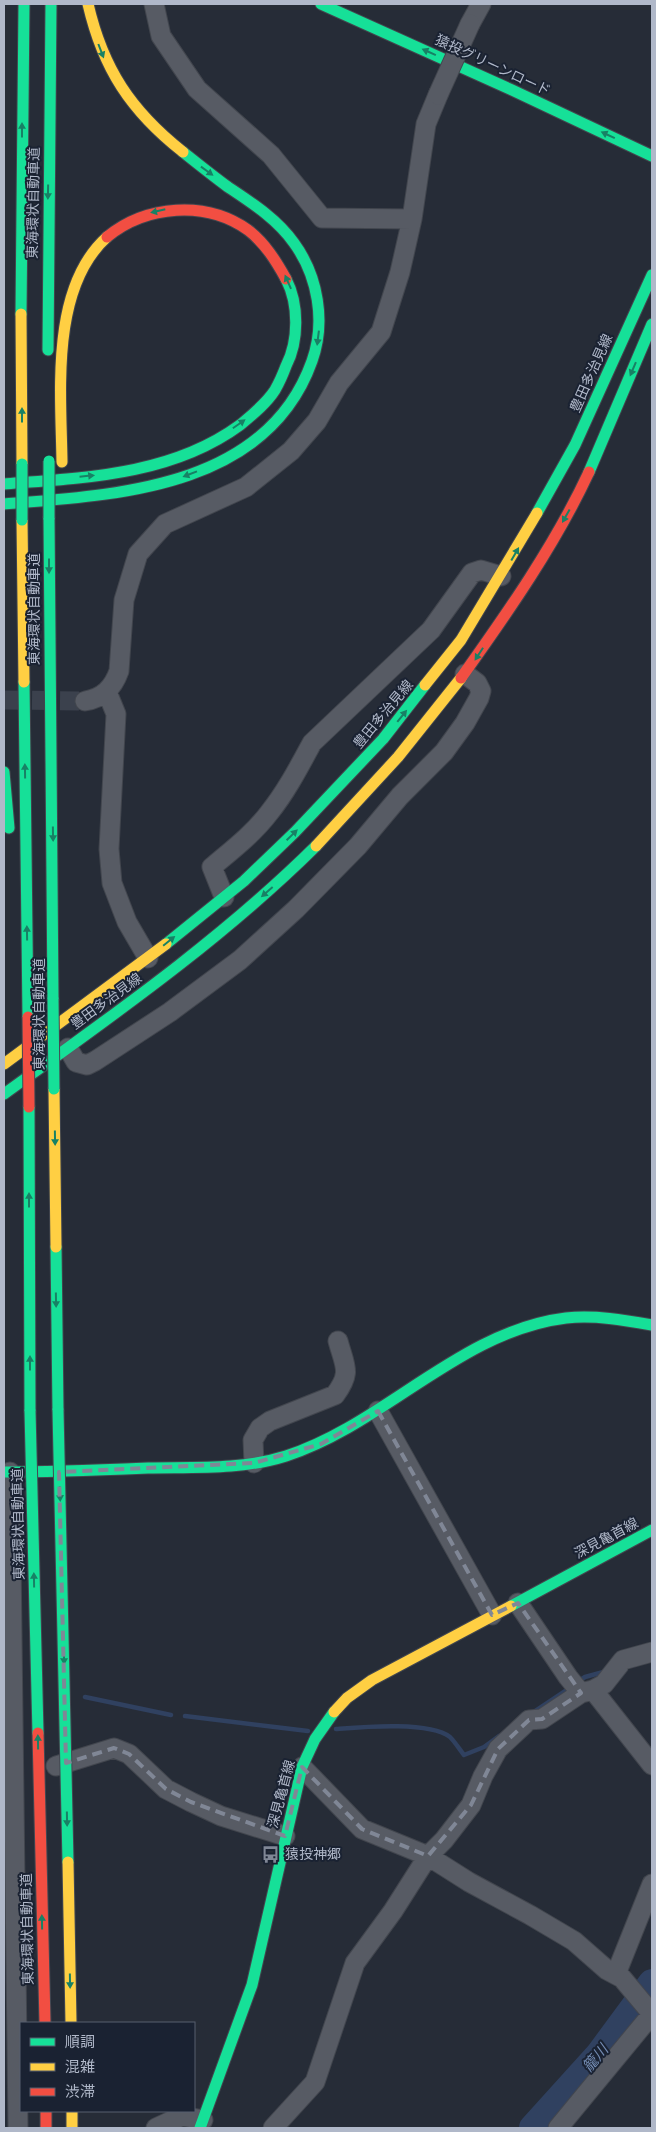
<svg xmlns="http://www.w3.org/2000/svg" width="656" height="2132" font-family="Arial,'Noto Sans JP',sans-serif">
<rect width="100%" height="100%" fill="#262c37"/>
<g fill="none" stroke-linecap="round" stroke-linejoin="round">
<path stroke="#304160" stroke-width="4.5" d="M 577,1682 L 585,1677 L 607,1671
M 85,1697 L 171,1715
M 532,1713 L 571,1687
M 185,1716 L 308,1731
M 336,1729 C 362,1727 429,1721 450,1737 C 455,1742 460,1750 464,1755 L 484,1747 L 499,1736"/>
<path stroke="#304160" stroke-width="28" d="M 533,2128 L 599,2055 L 652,1983"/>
<path stroke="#3b414d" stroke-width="19" stroke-dasharray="19 9" stroke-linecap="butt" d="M 4,700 L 85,701"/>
<defs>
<path id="street" d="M 154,4 L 161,36 L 197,89 L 271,155 L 322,218 L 412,219
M 470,24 L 481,4
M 107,692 L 116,714 L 109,849 L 112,883 L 127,922 L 148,958
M 85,701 C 103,698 113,688 119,671 L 124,600 L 138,554 L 165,524 L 246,487 L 291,451 L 317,421 L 339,383 L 381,332 L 400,272 L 412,219 L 426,124 L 438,95
M 224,897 L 212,867 C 232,850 253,834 269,813 C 286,792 299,767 312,743 L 431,630 L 472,573 L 481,570 L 501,576
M 68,1048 L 76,1062 L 87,1065 L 95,1061 L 170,1012 L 240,960 L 296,909 L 358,846 L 400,796 L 444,752 L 465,723 L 479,698 L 481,691 L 477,683 L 465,674
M 378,1411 L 492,1615
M 254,1463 L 253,1440 L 260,1428 L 270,1421 L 335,1395 C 352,1372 345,1367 338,1341
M 10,1472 L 18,2128
M 518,1603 L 568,1677 L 581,1693
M 593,1690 L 652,1765
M 56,1766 L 114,1748 L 129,1754 L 166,1789 L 191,1802 L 221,1816 L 285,1836
M 302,1767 L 362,1829 L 428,1856 L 469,1882 L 530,1915 L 574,1941 L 607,1970 L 622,1978 L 652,2014
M 616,1974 L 652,1884
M 156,2128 L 182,2116 L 203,2120
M 273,2128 L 315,2082 L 355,1963 L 393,1911 L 428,1856 L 444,1840 L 471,1805 L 483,1776 L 498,1749 L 529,1720 L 542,1719 L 581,1693 L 593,1690 L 604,1684 L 623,1660 L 652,1652
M 558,2128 L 652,2014"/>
<path id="fast" d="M 321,4 L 512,90 L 652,156
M 21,314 L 24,4
M 48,350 L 51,4
M 589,472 L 652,324
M 4,484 C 85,478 172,475 240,425 C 252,415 266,404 275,390 C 279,383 283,374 286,366 C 299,341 299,304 286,279
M 4,504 C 118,495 267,488 312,361 C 326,322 318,276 294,243 C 277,219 252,203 228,187 C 213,176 198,164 183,152
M 537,513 L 575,445 L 652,275
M 49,518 L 53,999
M 24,682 L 28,1017
M 4,772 L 9,828
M 166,944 L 244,881 L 295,832 L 383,739 L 425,685
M 4,1094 C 112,1016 221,940 316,846
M 29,1107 L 30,1411
M 56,1247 L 58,1410
M 4,1472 C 52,1472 100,1470 148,1468 C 193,1467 242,1470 286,1456 C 385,1424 460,1331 566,1318 C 595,1315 624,1320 652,1325
M 511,1606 L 652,1530
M 200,2128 L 252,1985 L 302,1767 L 315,1739 L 334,1712"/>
<path id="slow" d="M 88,4 C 103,69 131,111 183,152
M 21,314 L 22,464
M 62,462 C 61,392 50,288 107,237
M 22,520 L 24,682
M 425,685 L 461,640 L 537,513
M 316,846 L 398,757 L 461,678
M 4,1064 L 166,944
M 54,1089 L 56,1247
M 334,1712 L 347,1698 L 372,1680 L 511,1606
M 72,2111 L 72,2128"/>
<path id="jam" d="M 107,237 C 146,205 206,200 248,230 C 265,243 276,261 286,279
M 461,678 C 508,612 555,545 589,472
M 46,2111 L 46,2128"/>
</defs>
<use href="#street" stroke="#42464e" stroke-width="21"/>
<use href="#fast" stroke="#42464e" stroke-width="13"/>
<use href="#slow" stroke="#42464e" stroke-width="13"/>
<use href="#jam" stroke="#42464e" stroke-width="13"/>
<use href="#street" stroke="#575b64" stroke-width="19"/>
<use href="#fast" stroke="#16e098" stroke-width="11"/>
<use href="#slow" stroke="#ffcf43" stroke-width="11"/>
<use href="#jam" stroke="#f24e42" stroke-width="11"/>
<defs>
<path id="street-bridge" d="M 438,95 L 470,24"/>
<path id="fast-bridge" d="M 49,461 L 49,518
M 22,464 L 22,520
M 53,999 L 54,1089
M 58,1410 L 68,1862
M 30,1411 L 38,1733"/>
<path id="slow-bridge" d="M 68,1862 L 71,2023"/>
<path id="jam-bridge" d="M 28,1017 L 29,1107
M 38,1733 L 45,2023"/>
</defs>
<use href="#street-bridge" stroke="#42464e" stroke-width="21" stroke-linecap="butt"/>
<use href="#fast-bridge" stroke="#444852" stroke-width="13" stroke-linecap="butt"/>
<use href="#slow-bridge" stroke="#444852" stroke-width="13" stroke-linecap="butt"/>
<use href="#jam-bridge" stroke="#444852" stroke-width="13" stroke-linecap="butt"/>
<use href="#street-bridge" stroke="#575b64" stroke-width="19"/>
<use href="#fast-bridge" stroke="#16e098" stroke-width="11"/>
<use href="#slow-bridge" stroke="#ffcf43" stroke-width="11"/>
<use href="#jam-bridge" stroke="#f24e42" stroke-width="11"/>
</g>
<defs><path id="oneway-solid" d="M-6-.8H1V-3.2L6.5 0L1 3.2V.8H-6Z" transform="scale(1.25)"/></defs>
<g fill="#188165">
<use href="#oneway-solid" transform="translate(101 51) rotate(69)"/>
<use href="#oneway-solid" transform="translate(429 52) rotate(-156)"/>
<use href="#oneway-solid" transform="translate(22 130) rotate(-90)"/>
<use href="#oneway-solid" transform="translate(608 135) rotate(-155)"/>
<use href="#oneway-solid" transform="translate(207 171) rotate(36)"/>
<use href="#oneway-solid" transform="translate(48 192) rotate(91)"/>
<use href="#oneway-solid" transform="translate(158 211) rotate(167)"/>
<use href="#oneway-solid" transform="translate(288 282) rotate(-114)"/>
<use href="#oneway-solid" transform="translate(318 338) rotate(97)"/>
<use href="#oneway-solid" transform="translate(633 369) rotate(113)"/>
<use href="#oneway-solid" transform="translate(22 415) rotate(-90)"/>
<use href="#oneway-solid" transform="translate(239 424) rotate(-35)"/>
<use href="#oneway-solid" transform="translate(190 474) rotate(159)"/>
<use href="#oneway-solid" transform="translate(87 476) rotate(-6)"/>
<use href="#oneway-solid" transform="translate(566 516) rotate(119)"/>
<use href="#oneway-solid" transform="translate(515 554) rotate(-60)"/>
<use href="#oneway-solid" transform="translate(49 566) rotate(90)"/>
<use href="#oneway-solid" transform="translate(479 654) rotate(123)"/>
<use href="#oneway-solid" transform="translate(402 716) rotate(-51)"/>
<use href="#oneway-solid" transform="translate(25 771) rotate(-91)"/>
<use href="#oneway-solid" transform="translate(53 834) rotate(89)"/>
<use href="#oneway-solid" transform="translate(292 835) rotate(-44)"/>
<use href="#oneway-solid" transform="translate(267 892) rotate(139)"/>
<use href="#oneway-solid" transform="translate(27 933) rotate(-91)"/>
<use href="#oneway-solid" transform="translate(169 941) rotate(-39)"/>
<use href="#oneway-solid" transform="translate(55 1138) rotate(89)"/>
<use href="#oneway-solid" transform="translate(29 1200) rotate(-90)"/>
<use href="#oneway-solid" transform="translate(56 1300) rotate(89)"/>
<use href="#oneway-solid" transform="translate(30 1363) rotate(-90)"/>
<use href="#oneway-solid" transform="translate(60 1494) rotate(88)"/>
<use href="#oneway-solid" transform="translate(34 1580) rotate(-91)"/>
<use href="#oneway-solid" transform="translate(64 1657) rotate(89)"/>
<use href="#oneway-solid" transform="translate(38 1742) rotate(-91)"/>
<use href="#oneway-solid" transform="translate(67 1819) rotate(89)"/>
<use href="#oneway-solid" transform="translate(42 1922) rotate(-91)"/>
<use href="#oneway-solid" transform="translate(70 1981) rotate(89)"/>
</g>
<path fill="none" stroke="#808796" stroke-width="4" stroke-dasharray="10 6" stroke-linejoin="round" d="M 378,1411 L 492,1615 L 518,1603 L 581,1693 L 542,1719 L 529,1720 L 498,1749 L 471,1805 L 428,1856 L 362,1829 L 302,1767 L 285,1836 L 191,1802 L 166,1789 L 129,1754 L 114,1748 L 66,1763 L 59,1472 L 254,1463 L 321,1444 Z"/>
<defs>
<symbol id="bus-bare" viewBox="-9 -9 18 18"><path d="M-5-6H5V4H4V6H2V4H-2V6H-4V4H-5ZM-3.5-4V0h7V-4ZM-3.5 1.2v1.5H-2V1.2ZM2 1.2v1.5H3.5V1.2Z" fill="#808796" stroke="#1a2232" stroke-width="2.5" paint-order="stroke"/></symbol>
</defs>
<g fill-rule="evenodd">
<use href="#bus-bare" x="258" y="1842" width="25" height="25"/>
</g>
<g text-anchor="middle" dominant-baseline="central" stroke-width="4" stroke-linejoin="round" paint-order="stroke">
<g font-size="14" fill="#b0b8c9" stroke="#1a2232">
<text transform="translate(493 65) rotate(25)">猿投グリーンロード</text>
<text transform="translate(33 203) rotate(-89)">東海環状自動車道</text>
<text transform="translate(591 373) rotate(-66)">豊田多治見線</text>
<text transform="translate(34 609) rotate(-90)">東海環状自動車道</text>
<text transform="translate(383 714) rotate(-50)">豊田多治見線</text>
<text transform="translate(106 1001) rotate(-36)">豊田多治見線</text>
<text transform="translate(39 1014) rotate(-90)">東海環状自動車道</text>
<text transform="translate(18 1524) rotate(-91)">東海環状自動車道</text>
<text transform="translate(606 1538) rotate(-28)">深見亀首線</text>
<text transform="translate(281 1794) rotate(-75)">深見亀首線</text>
<text transform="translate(27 1929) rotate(-91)">東海環状自動車道</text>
</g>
<g font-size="14" fill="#b0b8c9" stroke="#1a2232" text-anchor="start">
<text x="285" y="1854">猿投神郷</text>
</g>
<g font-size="15" font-style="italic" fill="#748cb3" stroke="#1a2232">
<text transform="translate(595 2058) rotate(-50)">籠川</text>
</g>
</g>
<rect width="656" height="2132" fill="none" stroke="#b0b8c9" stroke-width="10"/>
<rect x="20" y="2022" width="175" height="90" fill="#1a2232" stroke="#565e6e"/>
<rect x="30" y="2038" width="25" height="8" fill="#16e098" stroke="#565e6e"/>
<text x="65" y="2047" font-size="15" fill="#b0b8c9">順調</text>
<rect x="30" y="2063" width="25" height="8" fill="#ffcf43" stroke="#565e6e"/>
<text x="65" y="2072" font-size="15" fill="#b0b8c9">混雑</text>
<rect x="30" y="2088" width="25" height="8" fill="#f24e42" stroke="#565e6e"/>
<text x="65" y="2097" font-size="15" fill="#b0b8c9">渋滞</text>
</svg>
